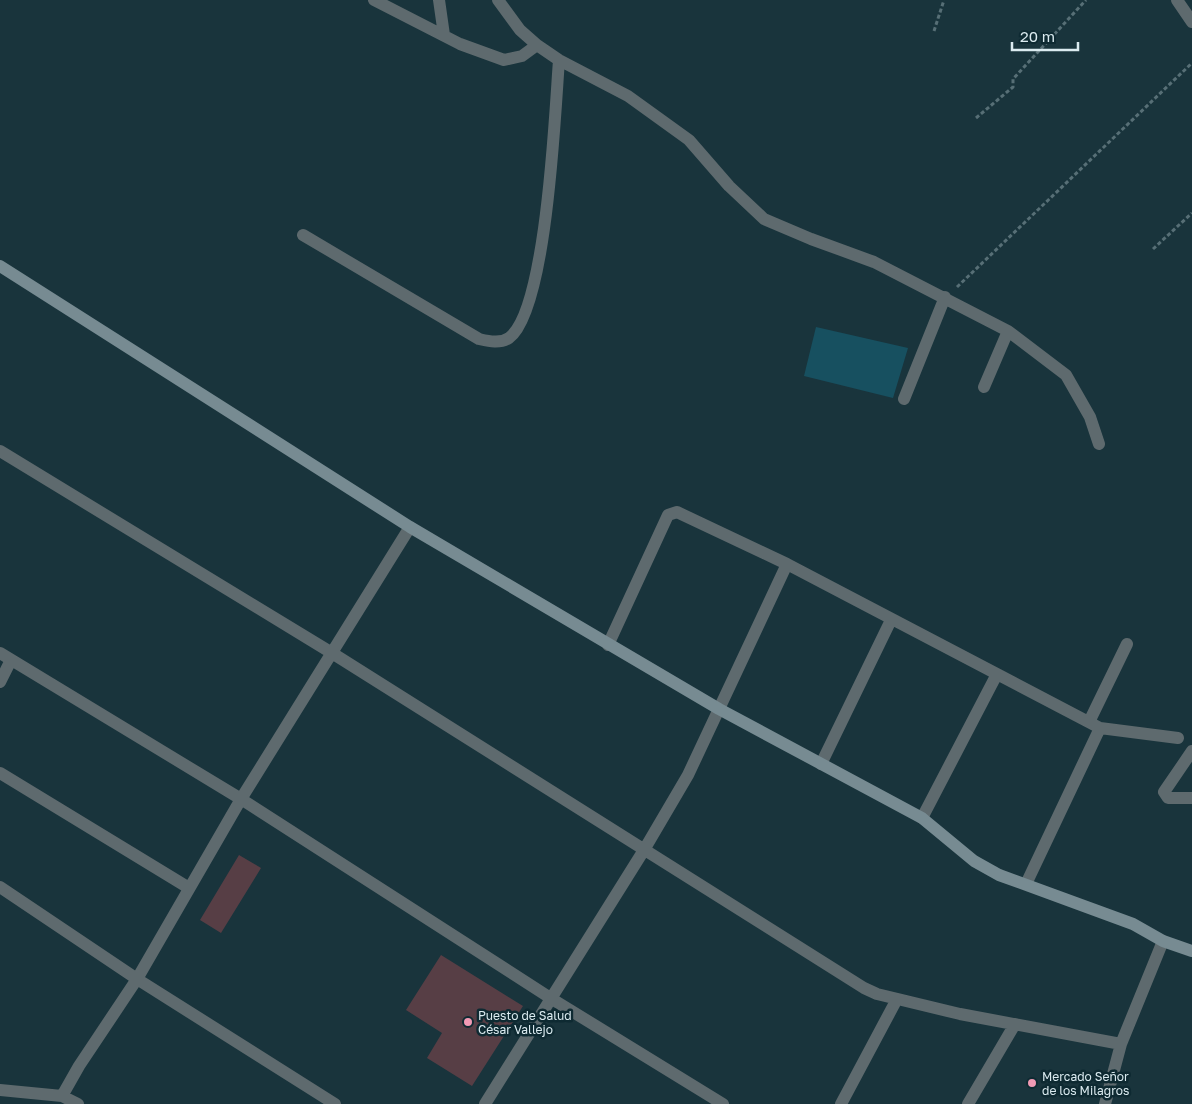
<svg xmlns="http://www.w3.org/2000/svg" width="1192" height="1104" font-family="'Golos Text',sans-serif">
<rect width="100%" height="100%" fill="#19343c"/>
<path fill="#175060" d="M 816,327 L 908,348 L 893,398 L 804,376 Z"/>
<path fill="#573e45" d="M 239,855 L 261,868 L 221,933 L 200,920 Z
M 441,955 L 523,1006 L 472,1086 L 427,1058 L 442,1033 L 406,1010 Z"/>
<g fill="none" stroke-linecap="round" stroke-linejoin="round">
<path stroke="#576f76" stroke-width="3" stroke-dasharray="4 2.5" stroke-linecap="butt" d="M 934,31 L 944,0
M 976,118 L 1013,87 L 1013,79 L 1086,0
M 1153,249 L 1192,213
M 957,287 L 1192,63"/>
<path stroke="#5e6a6e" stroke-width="12" d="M 374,0 L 460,44 L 504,60 L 522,56 L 537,45
M 439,0 L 444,35
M 498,0 L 520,30 L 537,45 L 559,60 L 628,96 L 689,140 L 729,186 L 764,219 L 811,239 L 874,262 L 1008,331 L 1066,375 L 1090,417 L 1099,444
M 1177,0 L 1192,22
M 303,235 L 479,339 C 488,341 500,344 509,338 C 547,310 555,111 559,60
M 984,387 L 1008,331
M 904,399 L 945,297
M 0,451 L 332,653 L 864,988 L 877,994 L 960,1014 L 1121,1044
M 608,645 L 668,515 L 677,512 L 787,564 L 1100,728 L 1178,738
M 0,653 L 241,799 L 552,999 L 723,1104
M 0,682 L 11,660
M 1089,722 L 1127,644
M 1192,751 L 1164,792 L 1168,798 L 1192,798
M 821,764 L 891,620
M 0,773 L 189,888
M 922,818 L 997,674
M 1026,884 L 1100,728
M 0,887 L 137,979 L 335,1104
M 0,1090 L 62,1096 L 78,1104
M 62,1096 L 79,1066 L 137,979 L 241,799 L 410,527
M 485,1104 L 644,850 L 688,775 L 787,564
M 841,1104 L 897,999
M 968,1104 L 1015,1024
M 1105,1104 L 1121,1044 L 1163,941"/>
<path stroke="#778b92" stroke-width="12" d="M 0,266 L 410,527 L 719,709 L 922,818 L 974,861 L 999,875 L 1133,924 L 1163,941 L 1192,951"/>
</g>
<g fill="#f19ab4" stroke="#0e2a32" stroke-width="2">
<circle cx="468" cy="1022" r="5"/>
<circle cx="1032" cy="1083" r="5"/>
</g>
<g text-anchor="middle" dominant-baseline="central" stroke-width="5" stroke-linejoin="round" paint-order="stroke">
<g font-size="12" fill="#dbebf0" stroke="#0e2a32" text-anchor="start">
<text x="478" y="1015">Puesto de Salud<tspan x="478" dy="14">César Vallejo</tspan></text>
<text x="1042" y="1076">Mercado Señor<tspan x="1042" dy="14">de los Milagros</tspan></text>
</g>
</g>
<path d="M1012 42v8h66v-8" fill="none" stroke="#dbebf0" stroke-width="2.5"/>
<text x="1020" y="42" font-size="15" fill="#dbebf0" stroke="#0e2a32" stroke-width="4" paint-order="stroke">20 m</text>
</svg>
